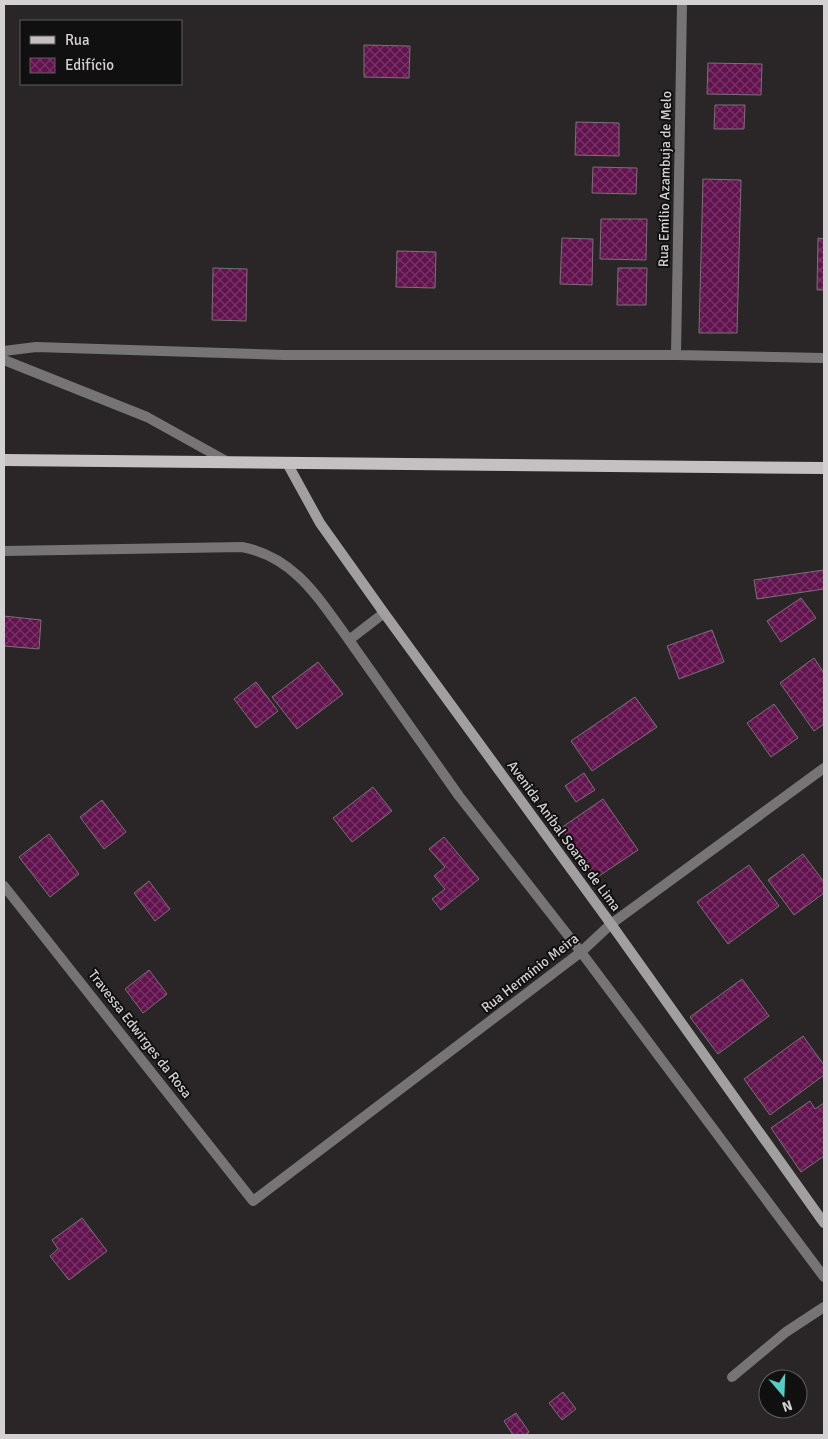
<svg xmlns="http://www.w3.org/2000/svg" width="828" height="1439" font-family="Signika,sans-serif">
<defs>
<pattern id="building-cross-hatch" width="8" height="8" patternUnits="userSpaceOnUse" patternTransform="scale(1.25)"><rect width="8" height="8" fill="#62134e"/><path d="M0 0l8 8M0 8l8-8" fill="none" stroke="#783467"/></pattern>
</defs>
<rect width="100%" height="100%" fill="#2a2628"/>
<path fill="url(#building-cross-hatch)" stroke="#767274" d="M 364,45 L 410,46 L 409,78 L 364,77 Z
M 708,63 L 762,64 L 761,95 L 707,94 Z
M 715,105 L 745,105 L 744,129 L 714,129 Z
M 576,122 L 619,123 L 619,156 L 575,155 Z
M 593,167 L 637,168 L 636,194 L 592,193 Z
M 703,179 L 741,180 L 737,333 L 699,333 Z
M 601,219 L 647,219 L 646,260 L 600,259 Z
M 562,238 L 593,239 L 592,285 L 560,284 Z
M 818,238 L 824,239 L 824,290 L 817,290 Z
M 397,251 L 436,252 L 435,288 L 396,287 Z
M 213,268 L 247,269 L 246,321 L 212,320 Z
M 618,268 L 647,268 L 646,305 L 617,305 Z
M 824,570 L 824,589 L 757,599 L 754,580 Z
M 801,598 L 816,618 L 781,642 L 767,621 Z
M 4,616 L 41,620 L 39,649 L 4,646 Z
M 712,630 L 724,662 L 679,679 L 667,646 Z
M 814,658 L 824,673 L 824,724 L 814,731 L 780,683 Z
M 318,662 L 343,694 L 297,729 L 272,697 Z
M 256,682 L 278,711 L 256,728 L 234,699 Z
M 635,697 L 657,727 L 592,771 L 571,741 Z
M 774,704 L 798,738 L 771,757 L 747,723 Z
M 584,773 L 595,790 L 576,802 L 565,786 Z
M 373,787 L 392,811 L 352,842 L 333,818 Z
M 603,799 L 638,850 L 596,878 L 561,828 Z
M 102,800 L 126,832 L 104,849 L 80,817 Z
M 49,834 L 79,874 L 50,897 L 19,857 Z
M 444,837 L 479,879 L 441,910 L 432,899 L 445,889 L 434,876 L 445,867 L 429,849 Z
M 803,854 L 824,882 L 824,893 L 794,915 L 768,880 Z
M 749,865 L 779,906 L 728,944 L 697,902 Z
M 149,881 L 170,909 L 155,921 L 134,893 Z
M 149,970 L 167,994 L 143,1013 L 125,989 Z
M 742,979 L 769,1016 L 718,1054 L 690,1017 Z
M 803,1036 L 824,1065 L 824,1075 L 770,1115 L 744,1079 Z
M 810,1101 L 815,1109 L 824,1103 L 824,1156 L 801,1172 L 771,1128 Z
M 82,1218 L 107,1251 L 69,1280 L 50,1256 L 58,1249 L 52,1240 Z
M 563,1392 L 576,1409 L 562,1420 L 549,1403 Z
M 516,1413 L 529,1432 L 525,1435 L 513,1435 L 504,1421 Z"/>
<g fill="none" stroke-linecap="round" stroke-linejoin="round">
<path stroke="#767475" stroke-width="10" d="M 4,351 L 36,347 L 284,355 L 676,355 L 824,358
M 676,355 L 682,4
M 4,360 L 147,417 L 228,462
M 4,551 L 242,547 C 295,557 319,599 349,640 L 384,613
M 349,640 L 459,796 L 581,952 L 824,1277
M 4,886 L 253,1201 L 581,952 L 611,924 L 824,768
M 732,1377 L 786,1332 L 824,1307"/>
<path stroke="#a29fa1" stroke-width="10" d="M 287,463 L 320,523 L 384,613 L 611,924 L 824,1223"/>
<path stroke="#c5c1c3" stroke-width="12" d="M 4,460 L 824,468"/>
</g>
<g text-anchor="middle" dominant-baseline="central" stroke-width="4" stroke-linejoin="round" paint-order="stroke">
<g font-size="14" fill="#d4d1d3" stroke="#111011">
<text transform="translate(665 179) rotate(-89)">Rua Emílio Azambuja de Melo</text>
<text transform="translate(564 836) rotate(54)">Avenida Aníbal Soares de Lima</text>
<text transform="translate(530 973) rotate(-38)">Rua Hermínio Meira</text>
<text transform="translate(140 1034) rotate(52)">Travessa Edwirges da Rosa</text>
</g>
</g>
<rect width="828" height="1439" fill="none" stroke="#d4d1d3" stroke-width="10"/>
<rect x="20" y="20" width="162" height="65" fill="#111011" stroke="#5f5d5f"/>
<rect x="30" y="36" width="25" height="8" fill="#c5c1c3" stroke="#5f5d5f"/>
<text x="65" y="45" font-size="15" fill="#d4d1d3">Rua</text>
<rect x="30" y="58" width="25" height="15" fill="url(#building-cross-hatch)" stroke="#5f5d5f"/>
<text x="65" y="70" font-size="15" fill="#d4d1d3">Edifício</text>
<g transform="translate(783 1394) rotate(161)"><circle r="24" fill="#111011" stroke="#5f5d5f"/>
<path d="M0-4L9 19L0 12L-9 19Z" fill="#54cdc7"/>
<text y="-8" font-size="14" font-weight="bold" text-anchor="middle" fill="#d4d1d3">N</text>
</g>
</svg>
